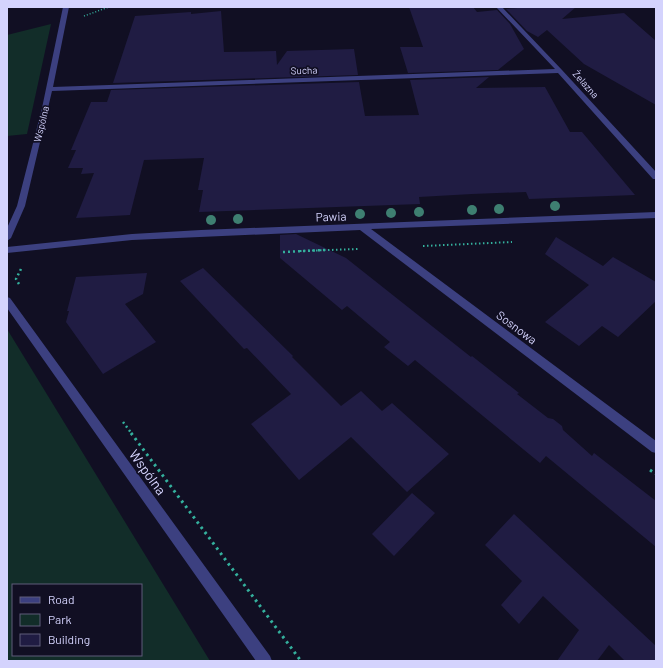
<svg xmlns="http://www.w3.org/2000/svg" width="663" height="668" font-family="Barlow,sans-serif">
<rect width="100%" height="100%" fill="#110f23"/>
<path fill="#122d29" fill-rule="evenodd" d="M 51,24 L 27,134 L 7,136 L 7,35 Z
M 7,329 L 210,661 L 7,661 ZM 13,585 L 141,585 L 141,655 L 13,655 Z"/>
<path fill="#201c43" d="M 409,7 L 473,7 L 477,12 L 497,10 L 510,24 L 524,49 L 498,70 L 408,73 L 400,47 L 423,47 Z
M 531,7 L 576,7 L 562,19 L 624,13 L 656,41 L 656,105 L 584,64 L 547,30 L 538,37 L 527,31 L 506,9 Z
M 221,11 L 224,52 L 276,51 L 277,65 L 287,51 L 354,49 L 358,75 L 113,83 L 135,16 L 191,12 L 191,14 Z
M 489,77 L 476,88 L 545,87 L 570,132 L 582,132 L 635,195 L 529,199 L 526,192 L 472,194 L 419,197 L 420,204 L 199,212 L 203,190 L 198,190 L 204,158 L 144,160 L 130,215 L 76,218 L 94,173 L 81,174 L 83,168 L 68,168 L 76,150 L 71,150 L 91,102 L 107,102 L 111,90 L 359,82 L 365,116 L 419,115 L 410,80 Z
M 296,234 L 346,258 L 471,357 L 472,356 L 519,393 L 517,394 L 548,418 L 553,419 L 562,426 L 563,430 L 592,456 L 594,453 L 656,501 L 656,547 L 546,456 L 540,463 L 415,360 L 408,366 L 384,347 L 390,342 L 347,306 L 342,310 L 280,258 L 280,235 Z
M 556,237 L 603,266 L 613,257 L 656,282 L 656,301 L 618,337 L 602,326 L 579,346 L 545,322 L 589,285 L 545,254 Z
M 203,268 L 293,356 L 292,357 L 341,406 L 361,391 L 382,411 L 392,403 L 449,454 L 407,492 L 351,437 L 299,480 L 251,424 L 291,394 L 247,348 L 244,349 L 180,281 Z
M 147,273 L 143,294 L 125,304 L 156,342 L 103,374 L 66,322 L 69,311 L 67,311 L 76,277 Z
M 412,493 L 435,513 L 394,556 L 372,534 Z
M 514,514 L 656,646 L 656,661 L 625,661 L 609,645 L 597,661 L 557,661 L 579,630 L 543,596 L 519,624 L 501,605 L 522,581 L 485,545 Z"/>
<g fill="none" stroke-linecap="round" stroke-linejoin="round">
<path stroke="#34b09d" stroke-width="1.5" stroke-dasharray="1 2" stroke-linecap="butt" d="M 84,16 L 109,7"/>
<path stroke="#34b09d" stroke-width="2" stroke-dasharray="1.5 2.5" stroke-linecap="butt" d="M 423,246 L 512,242
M 300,251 L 358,249"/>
<path stroke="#34b09d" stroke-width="2.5" stroke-dasharray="2 3" stroke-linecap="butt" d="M 283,252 L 325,250
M 19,284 L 16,279 L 21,269
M 123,422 L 132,434"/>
<path stroke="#34b09d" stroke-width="3" stroke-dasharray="2.5 4" stroke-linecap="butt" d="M 131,433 L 301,661
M 650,470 L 656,474"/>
<path fill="#3c4080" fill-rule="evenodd" d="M 63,7 L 69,7 L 53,87 L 555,69 L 496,7 L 502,7 L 562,70 L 656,172 L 656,179 L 653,179 L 558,73 L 52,91 L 25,206 L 11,238 L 7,241 L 7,228 L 17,206 L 42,108 Z
M 656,212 L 656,218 L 371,229 L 656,441 L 656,453 L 652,452 L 360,230 L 132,240 L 7,253 L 7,247 L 132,234 L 201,230 Z
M 7,297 L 10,298 L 270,656 L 272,661 L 256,661 L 7,308 Z"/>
</g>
<g fill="#3e7f71">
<circle cx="555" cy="206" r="5"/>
<circle cx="499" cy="209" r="5"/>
<circle cx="472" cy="210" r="5"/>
<circle cx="419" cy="212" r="5"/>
<circle cx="391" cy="213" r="5"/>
<circle cx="360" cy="214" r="5"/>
<circle cx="238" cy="219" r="5"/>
<circle cx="211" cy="220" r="5"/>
</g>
<g text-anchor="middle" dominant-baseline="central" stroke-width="3.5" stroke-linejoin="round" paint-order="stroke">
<g font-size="10" fill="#d4d3fd" stroke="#110f23">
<text transform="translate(304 70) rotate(-2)">Sucha</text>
<text transform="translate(586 84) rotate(48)">Żelazna</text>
<text transform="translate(41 124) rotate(-76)">Wspólna</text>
</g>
<g font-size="12" fill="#d4d3fd" stroke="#110f23">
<text transform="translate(331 216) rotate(-2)">Pawia</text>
<text transform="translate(517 327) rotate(37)">Sosnowa</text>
</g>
<g font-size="14" fill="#d4d3fd" stroke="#110f23">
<text transform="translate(148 472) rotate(54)">Wspólna</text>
</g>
</g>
<rect width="663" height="668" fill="none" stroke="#d4d3fd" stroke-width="16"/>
<rect x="12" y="584" width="130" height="72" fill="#110f23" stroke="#5f5d7a"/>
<rect x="20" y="597" width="20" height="6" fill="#3c4080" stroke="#5f5d7a"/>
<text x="48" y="604" font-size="12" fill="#d4d3fd">Road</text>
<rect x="20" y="614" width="20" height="12" fill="#122d29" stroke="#5f5d7a"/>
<text x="48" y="624" font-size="12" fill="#d4d3fd">Park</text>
<rect x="20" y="634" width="20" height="12" fill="#201c43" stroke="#5f5d7a"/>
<text x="48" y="644" font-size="12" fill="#d4d3fd">Building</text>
</svg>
